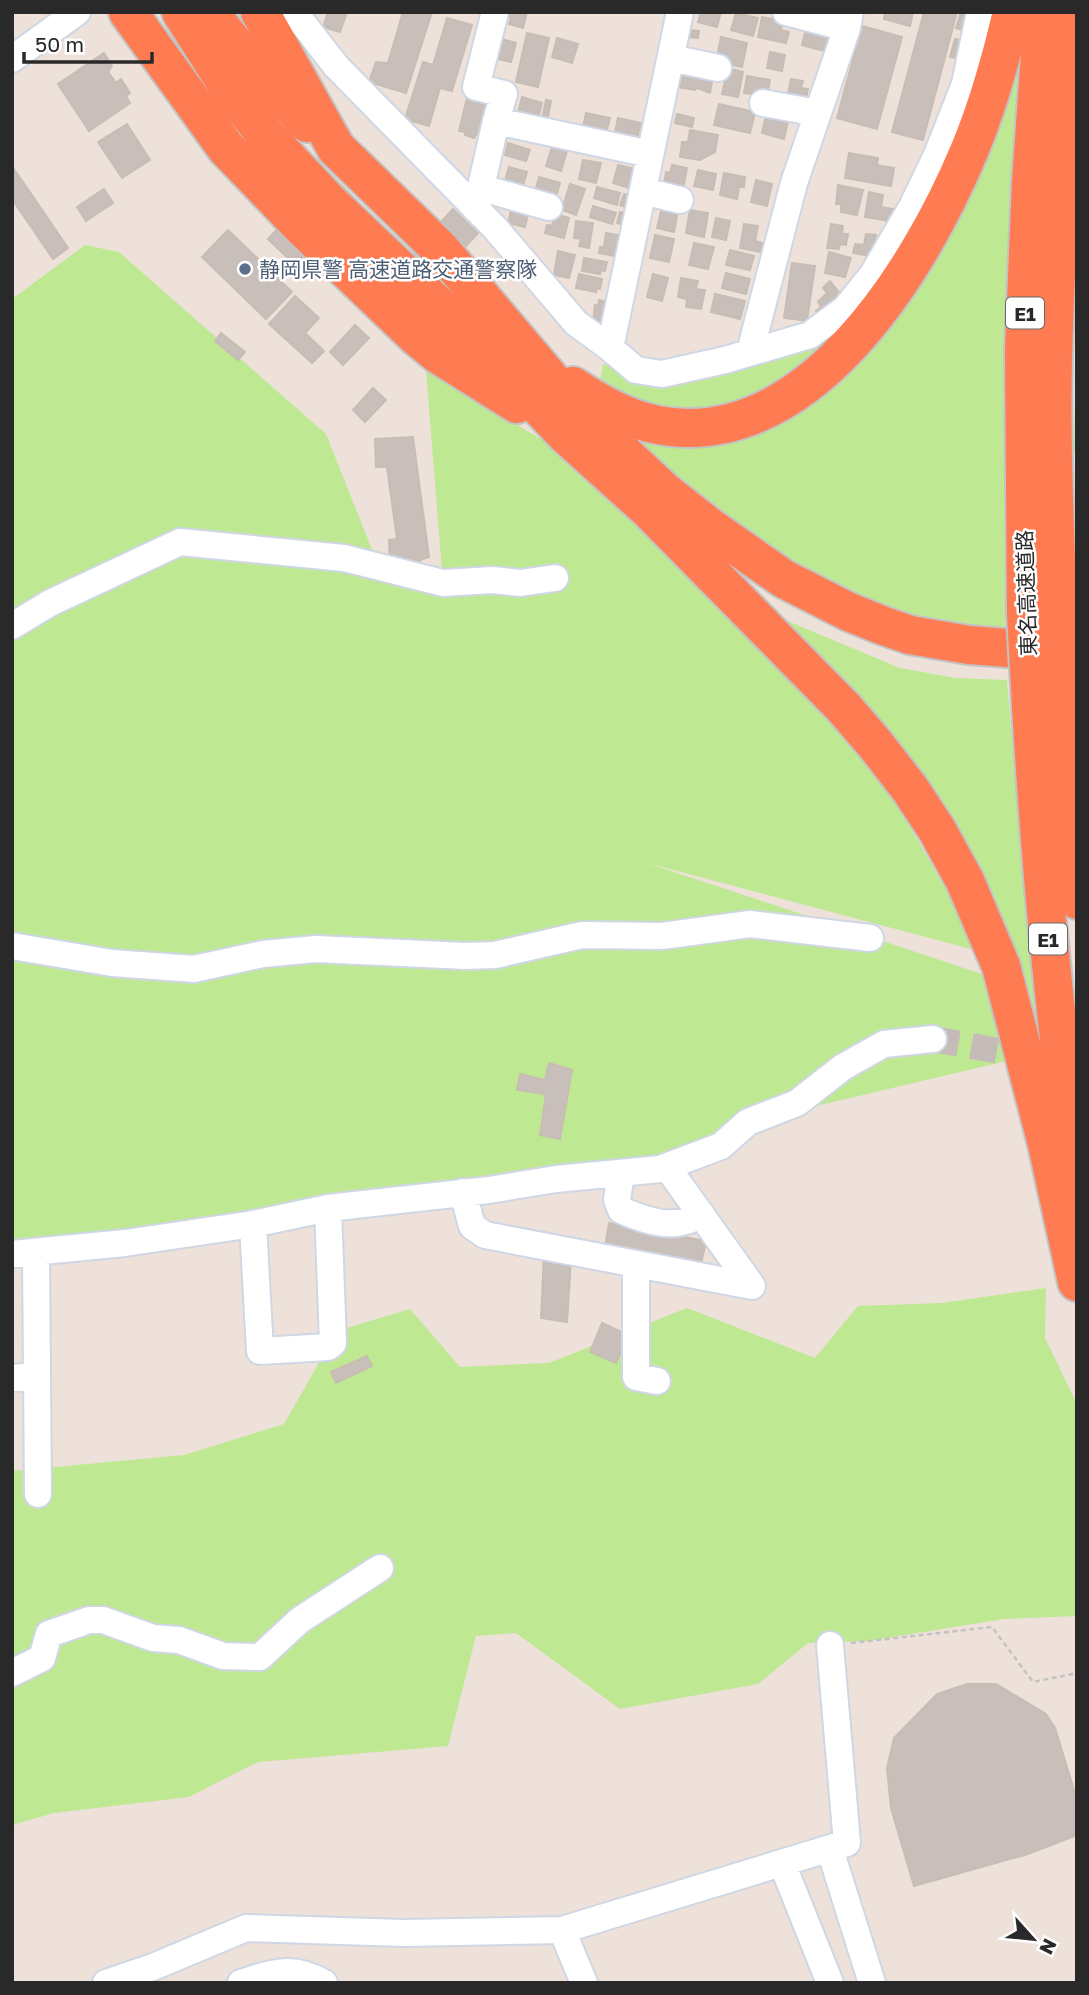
<svg xmlns="http://www.w3.org/2000/svg" width="1089" height="1995" font-family="'Golos Text','Noto Sans JP',sans-serif">
<rect width="100%" height="100%" fill="#ede1da"/>
<path fill="#bfe892" d="M 1023,24 L 1009,211 L 1004,444 L 1005,632 L 965,630 L 899,613 L 804,572 L 675,479 L 623,430 L 809,397 Z
M 85,245 L 119,252 L 326,434 L 384,580 L 443,583 L 426,370 L 626,490 L 863,745 L 982,952 L 647,863 L 991,977 L 1011,1060 L 748,1122 L 669,1165 L 12,1252 L 12,299 Z
M 848,325 L 751,406 L 654,414 L 600,381 L 603,364 L 645,378 Z
M 1077,351 L 1077,448 L 1073,456 Z
M 773,615 L 900,668 L 956,678 L 1007,680 L 1036,1023 L 1015,956 Z
M 1046,1288 L 1045,1338 L 1077,1404 L 1077,1616 L 1004,1619 L 868,1641 L 808,1643 L 758,1684 L 620,1709 L 516,1633 L 476,1636 L 448,1746 L 258,1762 L 189,1797 L 54,1813 L 12,1825 L 12,1471 L 184,1455 L 284,1424 L 337,1331 L 410,1309 L 460,1367 L 549,1363 L 687,1308 L 815,1358 L 858,1306 L 942,1303 Z"/>
<path fill="#c8beba" stroke="#c8bdb3" stroke-width="2" d="M 328,12 L 347,12 L 340,32 L 323,27 Z
M 403,12 L 432,12 L 406,93 L 369,82 L 376,62 L 388,63 Z
M 507,12 L 527,12 L 523,28 L 509,24 L 511,18 L 506,16 Z
M 701,12 L 721,12 L 717,27 L 698,22 Z
M 885,12 L 913,12 L 910,26 L 884,19 Z
M 924,12 L 957,12 L 923,140 L 892,132 Z
M 961,12 L 971,12 L 966,31 L 956,28 Z
M 736,13 L 758,18 L 753,36 L 731,30 Z
M 762,17 L 783,21 L 781,30 L 789,32 L 786,43 L 758,37 Z
M 447,18 L 472,25 L 452,91 L 440,88 L 429,126 L 405,119 L 423,62 L 433,65 Z
M 807,25 L 832,33 L 828,52 L 802,45 Z
M 862,26 L 902,37 L 877,129 L 837,118 Z
M 688,30 L 699,31 L 698,38 L 687,37 Z
M 527,33 L 549,38 L 538,87 L 516,82 Z
M 721,37 L 747,43 L 742,67 L 716,61 Z
M 498,38 L 516,43 L 511,62 L 493,58 Z
M 557,38 L 578,44 L 572,63 L 552,57 Z
M 955,39 L 965,41 L 961,59 L 950,57 Z
M 770,52 L 785,55 L 782,71 L 767,68 Z
M 104,53 L 112,66 L 108,72 L 116,83 L 121,79 L 130,93 L 126,96 L 130,103 L 89,131 L 58,84 Z
M 728,68 L 743,72 L 738,97 L 722,94 Z
M 684,71 L 696,73 L 696,77 L 704,79 L 705,74 L 713,76 L 710,93 L 697,88 L 695,90 L 676,87 L 678,74 L 683,75 Z
M 747,76 L 770,80 L 767,97 L 744,93 Z
M 791,79 L 803,81 L 801,88 L 808,89 L 805,103 L 787,99 Z
M 522,97 L 542,103 L 537,122 L 517,116 Z
M 467,98 L 489,106 L 481,136 L 476,134 L 474,138 L 465,135 L 465,132 L 459,131 Z
M 546,100 L 551,101 L 547,121 L 542,120 Z
M 719,104 L 755,112 L 750,133 L 714,125 Z
M 767,111 L 789,116 L 784,139 L 762,133 Z
M 586,113 L 610,118 L 606,133 L 583,127 Z
M 677,114 L 694,118 L 692,127 L 675,123 Z
M 618,118 L 641,123 L 636,143 L 614,137 Z
M 127,124 L 150,160 L 122,178 L 98,142 Z
M 690,130 L 718,135 L 715,152 L 700,160 L 680,157 L 682,142 L 688,142 Z
M 508,143 L 530,150 L 526,161 L 505,155 Z
M 552,147 L 567,151 L 561,171 L 546,166 Z
M 849,153 L 878,158 L 877,165 L 894,168 L 891,186 L 845,178 Z
M 583,160 L 601,163 L 596,183 L 579,179 Z
M 618,165 L 635,169 L 630,188 L 613,183 Z
M 672,165 L 687,168 L 683,189 L 664,186 L 666,172 L 670,173 Z
M 12,166 L 68,248 L 53,259 L 12,199 Z
M 509,167 L 527,172 L 521,192 L 503,187 Z
M 698,170 L 716,174 L 713,190 L 694,186 Z
M 724,173 L 745,177 L 744,187 L 739,187 L 737,199 L 720,195 Z
M 330,174 L 355,199 L 295,265 L 268,239 Z
M 539,177 L 560,183 L 555,200 L 534,195 Z
M 756,180 L 772,184 L 767,206 L 751,202 Z
M 570,184 L 585,189 L 576,215 L 562,210 Z
M 838,185 L 863,190 L 857,215 L 841,212 L 841,204 L 836,204 Z
M 597,187 L 620,193 L 617,205 L 594,198 Z
M 104,189 L 113,203 L 86,221 L 77,207 Z
M 869,192 L 883,195 L 881,207 L 893,209 L 890,221 L 865,217 Z
M 624,194 L 633,197 L 630,208 L 620,205 Z
M 512,206 L 529,210 L 525,227 L 508,223 Z
M 593,206 L 616,213 L 612,224 L 590,217 Z
M 662,207 L 678,210 L 674,232 L 657,228 Z
M 453,209 L 478,233 L 435,279 L 410,255 Z
M 690,210 L 708,213 L 704,237 L 686,233 Z
M 620,212 L 629,214 L 625,225 L 617,223 Z
M 555,214 L 569,218 L 564,238 L 545,233 L 547,225 L 552,226 Z
M 716,218 L 730,221 L 726,240 L 712,237 Z
M 576,221 L 593,223 L 589,248 L 579,246 L 581,239 L 574,238 Z
M 744,224 L 758,226 L 755,241 L 762,243 L 761,252 L 740,248 Z
M 831,224 L 843,226 L 842,234 L 848,234 L 846,245 L 840,244 L 839,249 L 827,248 Z
M 228,230 L 292,292 L 266,319 L 202,257 Z
M 606,233 L 622,236 L 621,245 L 617,245 L 615,256 L 599,253 L 600,247 L 604,247 Z
M 866,234 L 876,235 L 871,256 L 853,253 L 855,244 L 864,245 Z
M 655,235 L 674,239 L 669,262 L 650,258 Z
M 694,243 L 714,247 L 708,269 L 689,265 Z
M 730,250 L 754,256 L 750,270 L 726,265 Z
M 558,251 L 575,255 L 569,278 L 554,275 Z
M 829,252 L 851,258 L 845,277 L 825,273 Z
M 584,258 L 607,262 L 605,271 L 601,270 L 600,274 L 582,271 Z
M 792,263 L 815,266 L 807,321 L 784,318 Z
M 726,273 L 750,279 L 746,294 L 722,288 Z
M 579,274 L 602,279 L 600,289 L 597,288 L 596,292 L 576,288 Z
M 653,274 L 668,278 L 662,301 L 647,297 Z
M 681,278 L 698,281 L 696,289 L 705,290 L 701,309 L 686,307 L 687,299 L 678,297 Z
M 830,281 L 844,299 L 815,315 L 818,313 L 816,311 L 821,307 L 818,302 L 827,293 L 823,288 Z
M 715,294 L 745,301 L 740,319 L 711,312 Z
M 295,296 L 319,318 L 305,333 L 324,351 L 312,363 L 269,324 Z
M 599,300 L 611,303 L 606,325 L 593,322 L 595,305 L 598,306 Z
M 355,325 L 369,338 L 343,365 L 330,352 Z
M 221,333 L 245,352 L 238,360 L 215,341 Z
M 373,388 L 386,400 L 365,422 L 353,410 Z
M 413,437 L 429,557 L 420,560 L 419,568 L 390,565 L 389,540 L 397,539 L 387,467 L 376,467 L 375,439 Z
M 549,1063 L 572,1070 L 560,1139 L 540,1135 L 546,1094 L 517,1090 L 520,1074 L 545,1080 Z
M 609,1223 L 706,1241 L 701,1264 L 605,1247 Z
M 544,1255 L 571,1259 L 567,1322 L 541,1318 Z
M 602,1323 L 628,1335 L 616,1363 L 590,1352 Z
M 367,1356 L 372,1366 L 336,1383 L 331,1372 Z
M 967,1684 L 996,1684 L 1046,1714 L 1055,1728 L 1074,1790 L 1077,1800 L 1077,1835 L 1028,1854 L 914,1886 L 891,1808 L 887,1768 L 894,1738 L 937,1694 Z"/>
<g fill="none" stroke-linecap="round" stroke-linejoin="round">
<path stroke="#c6bcb7" stroke-width="26" stroke-dasharray="26 13" stroke-linecap="butt" d="M 933,1039 L 1038,1058"/>
<defs>
<path id="minor" d="M 294,12 L 336,66 L 495,228 L 576,323 L 610,348 L 636,370 L 662,374 L 725,360 L 810,335 L 845,309 L 873,274 L 913,205 L 937,155 L 965,84 L 980,12
M 786,12 L 847,28
M 671,58 L 718,68
M 12,59 L 77,12
M 763,103 L 818,113
M 496,121 L 650,154
M 482,188 L 549,207
M 643,191 L 680,200
M 476,209 L 496,121 L 504,94 L 476,87 L 495,12
M 610,348 L 680,12
M 750,352 L 794,183 L 847,28 L 850,12
M 12,626 L 50,603 L 180,542 L 344,558 L 443,583 L 493,580 L 520,583 L 555,578
M 12,946 L 112,963 L 194,969 L 263,954 L 316,949 L 466,956 L 495,955 L 582,935 L 662,936 L 750,924 L 870,938
M 621,1173 L 617,1200 L 621,1210 C 648,1222 676,1231 701,1214
M 463,1192 L 472,1226 L 485,1235 L 752,1286 L 667,1167
M 253,1224 L 260,1351 L 328,1347 L 333,1343 L 328,1208
M 36,1252 L 38,1494
M 12,1254 L 125,1243 L 253,1224 L 328,1208 L 489,1190 L 556,1179 L 660,1169 L 721,1146 L 748,1122 L 797,1103 L 843,1067 L 884,1044 L 933,1039
M 636,1264 L 636,1377 L 657,1381
M 12,1378 L 37,1376
M 12,1673 L 42,1658 L 49,1634 L 89,1620 L 103,1620 L 153,1638 L 179,1640 L 223,1656 L 260,1657 L 300,1620 L 380,1568
M 824,1850 L 833,1859 L 872,1983
M 782,1863 L 830,1983
M 106,1983 L 153,1967 L 246,1928 L 404,1933 L 562,1930
M 241,1983 C 272,1972 294,1965 324,1983
M 584,1983 L 562,1930 L 847,1843 L 830,1645"/>
<path id="highway" d="M 128,12 L 226,148 L 303,228 L 417,337 L 439,355 L 517,404
M 181,12 L 233,94 L 263,132 L 329,202 L 485,350 L 566,435 L 649,510 L 844,708 L 875,744 L 910,789 L 937,830 L 965,881 L 1001,966 L 1047,1144 L 1077,1282
M 209,12 L 241,52 L 307,123
M 260,12 L 336,148 L 441,250 L 571,403 L 595,427 L 665,492 L 711,528 L 784,579 L 849,612 L 884,626 L 910,635 L 969,645 L 1008,648 L 1061,646
M 573,386 C 597,402 621,416 649,423 C 805,461 920,269 970,149 C 988,105 1001,59 1012,12
M 1026,614 L 1024,349 L 1031,182 L 1043,12
M 1058,614 C 1055,529 1051,444 1053,358 C 1056,243 1064,128 1072,12
M 1031,705 C 1040,861 1053,1017 1077,1171
M 1060,707 L 1077,900"/>
</defs>
<use href="#minor" stroke="#cfd7e4" stroke-width="30"/>
<use href="#highway" stroke="#c3c3c3" stroke-width="42"/>
<path stroke="#c3c3c3" stroke-width="2.5" stroke-dasharray="5 3.5" stroke-linecap="butt" d="M 851,1643 L 992,1627 L 1033,1682 L 1077,1673"/>
<use href="#minor" stroke="#fff" stroke-width="26"/>
<use href="#highway" stroke="#ff7c52" stroke-width="38"/>
<defs>
<path id="highway-bridge" d="M 1026,614 L 1031,705
M 1058,614 L 1060,707"/>
</defs>
<use href="#highway-bridge" stroke="#c3c3c3" stroke-width="42" stroke-linecap="butt"/>
<use href="#highway-bridge" stroke="#ff7c52" stroke-width="38"/>
</g>
<circle fill="#5c6f8a" stroke="#fff" stroke-width="2.5" cx="245" cy="269" r="7"/>
<g text-anchor="middle" dominant-baseline="central" stroke-width="5" stroke-linejoin="round" paint-order="stroke">
<g fill="#fff" stroke="#696969" stroke-width="2">
<rect x="1006" y="297.5" width="38" height="31" rx="5"/>
<rect x="1029" y="923.5" width="38" height="31" rx="5"/>
</g>
<g font-size="19" font-weight="bold" fill="#292929">
<text x="1025" y="313">E1</text>
<text x="1048" y="939">E1</text>
</g>
<g font-size="21" fill="#4e5e75" stroke="#fff" text-anchor="start">
<text x="259" y="269">静岡県警 高速道路交通警察隊</text>
</g>
<g font-size="21" fill="#292929" stroke="#fff">
<text transform="translate(1026 593) rotate(-92)">東名高速道路</text>
</g>
</g>
<rect width="1089" height="1995" fill="none" stroke="#292929" stroke-width="28"/>
<g transform="translate(1033 1939) rotate(117)" stroke="#ffffff" stroke-width="5" paint-order="stroke">
<path d="M0-5L12 26L0 18L-12 26Z" fill="#292929"/>
<text y="-10" font-size="19" font-weight="bold" text-anchor="middle" fill="#292929">N</text>
</g>
<path d="M24 52v10h128v-10" fill="none" stroke="#292929" stroke-width="3.5"/>
<text x="35" y="52" font-size="21" fill="#292929" stroke="#ffffff" stroke-width="5" paint-order="stroke">50 m</text>
</svg>
